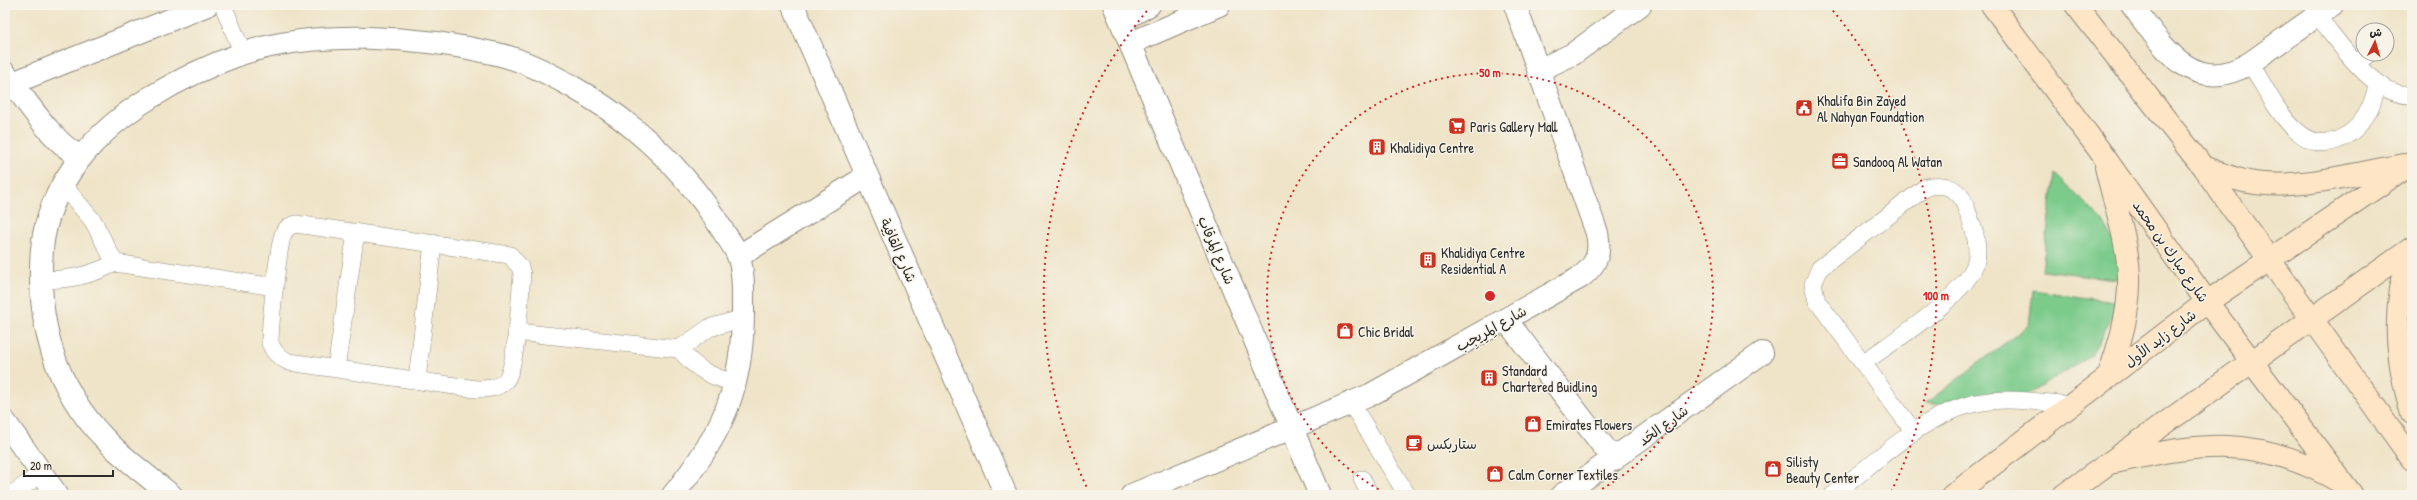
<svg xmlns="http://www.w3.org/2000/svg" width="2417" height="500" font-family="'Patrick Hand','Playpen Sans Arabic',sans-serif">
<rect width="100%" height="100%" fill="#f7f3e8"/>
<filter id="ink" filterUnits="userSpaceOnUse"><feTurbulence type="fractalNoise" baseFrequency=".025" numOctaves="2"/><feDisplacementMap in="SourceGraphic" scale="8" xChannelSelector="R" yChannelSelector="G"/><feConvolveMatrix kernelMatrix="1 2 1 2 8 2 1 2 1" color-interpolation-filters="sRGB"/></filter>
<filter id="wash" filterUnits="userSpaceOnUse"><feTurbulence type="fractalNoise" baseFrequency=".012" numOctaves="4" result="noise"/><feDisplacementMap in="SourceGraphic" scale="16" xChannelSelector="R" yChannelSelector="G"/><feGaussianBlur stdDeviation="0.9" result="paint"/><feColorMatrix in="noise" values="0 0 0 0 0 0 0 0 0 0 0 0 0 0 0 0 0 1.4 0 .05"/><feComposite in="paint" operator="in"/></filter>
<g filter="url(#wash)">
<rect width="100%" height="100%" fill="#efe4c8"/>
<path fill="#7bcb8b" stroke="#537b5b" d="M 2055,174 L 2102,220 L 2117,246 L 2124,280 L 2042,270 Z
M 2033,290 L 2120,303 L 2091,355 L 2016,402 L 1950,406 L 1926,403 L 2029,325 Z"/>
</g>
<g filter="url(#ink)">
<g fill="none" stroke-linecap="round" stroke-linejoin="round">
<defs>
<path id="service" d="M 223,5 L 243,54
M 2317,16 C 2340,43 2373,97 2412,95
M 2250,63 C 2270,94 2299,166 2347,135 C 2365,124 2373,105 2377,85
M 2357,63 L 2368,54
M 63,185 L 93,221 L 115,263
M 296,224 L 510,255 L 520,267 L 522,274 C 520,294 517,369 505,381 C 497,389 487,389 476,389 L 289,362 C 279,357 274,353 270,343 C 270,327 278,243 284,232 C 287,227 291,225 296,224 Z
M 39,280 C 68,280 90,276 115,263 L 275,287
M 516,332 L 679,349 L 709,328 L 744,318
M 679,349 C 695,368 711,378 737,383
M 1863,363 C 1893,341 1969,295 1976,261 C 1980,241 1971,222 1965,205 C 1959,187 1943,183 1926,187 L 1820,268 L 1813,284 L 1817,301 L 1914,432
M 336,369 L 356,232
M 417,380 L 433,243
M 1351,403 L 1407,495
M 1362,479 L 1370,495
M 11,495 L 42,473
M 1833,495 C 1877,461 1926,411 1982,402 C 2012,397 2044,403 2074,405"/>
<path id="minor" d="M 793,5 L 1006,495
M 1114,5 L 1320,495
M 2132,5 C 2162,45 2192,98 2250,63 L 2332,5
M 1121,21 L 1149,5
M 1131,43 L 1219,5
M 1539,70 L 1573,54 L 1640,5
M 5,73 C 24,97 54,145 81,157
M 13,83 L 207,5
M 739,256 L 867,176
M 1506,320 L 1614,460
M 5,422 L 57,495
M 171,495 C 149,477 125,460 105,439 C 54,387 36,320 42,249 C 48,183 97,130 151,97 C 179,80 210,65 241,54 C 316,29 420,36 497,54 C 538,63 602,102 634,129 C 670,159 699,191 723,231 C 728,239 735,247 738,256 C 744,270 743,290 743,305 C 744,387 723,433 673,495
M 1132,495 L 1370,395 L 1581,277 C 1597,264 1601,253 1597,233 L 1515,5
M 1562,495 L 1762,353"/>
<path id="secondary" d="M 1992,5 L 2100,151 L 2207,302 L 2352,495
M 2076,5 L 2203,167 L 2412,459
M 2106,167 C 2114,202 2128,241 2129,277 C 2130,313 2119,345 2108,378
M 2203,167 C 2218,173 2233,179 2249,182 C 2297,191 2356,173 2403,165
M 2412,249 C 2391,305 2395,356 2412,413
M 2115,462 C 2203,443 2255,435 2337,480
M 1953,495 L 2207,302 L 2412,163
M 2064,495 L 2412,248"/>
</defs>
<use href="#service" stroke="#8d887a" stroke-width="18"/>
<use href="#minor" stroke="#8d887a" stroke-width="24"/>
<use href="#secondary" stroke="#8d887a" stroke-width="24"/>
<use href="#service" stroke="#fff" stroke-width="17"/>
<use href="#minor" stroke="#fff" stroke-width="22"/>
<use href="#secondary" stroke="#fde5c5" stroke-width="22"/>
</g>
</g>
<g fill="none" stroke="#d62828" stroke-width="2" stroke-dasharray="2 4">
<path d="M1389 495A223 223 0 1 1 1591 495"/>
<path d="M1089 492A446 446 0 0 1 1151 6M1829 6A446 446 0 0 1 1891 492"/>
</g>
<defs>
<symbol id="civic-square" viewBox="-11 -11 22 22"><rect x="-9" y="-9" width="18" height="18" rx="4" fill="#c8321e" stroke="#f7f3e8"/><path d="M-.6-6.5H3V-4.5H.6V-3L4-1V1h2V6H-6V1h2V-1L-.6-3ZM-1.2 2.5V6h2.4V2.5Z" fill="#fff"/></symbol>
<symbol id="supermarket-square" viewBox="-11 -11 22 22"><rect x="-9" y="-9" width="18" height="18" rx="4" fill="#c8321e" stroke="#f7f3e8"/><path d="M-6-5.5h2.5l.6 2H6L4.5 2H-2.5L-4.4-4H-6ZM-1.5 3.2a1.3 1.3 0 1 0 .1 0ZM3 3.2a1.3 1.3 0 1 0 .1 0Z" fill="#fff"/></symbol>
<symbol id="building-square" viewBox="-11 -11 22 22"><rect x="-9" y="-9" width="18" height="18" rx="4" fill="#c8321e" stroke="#f7f3e8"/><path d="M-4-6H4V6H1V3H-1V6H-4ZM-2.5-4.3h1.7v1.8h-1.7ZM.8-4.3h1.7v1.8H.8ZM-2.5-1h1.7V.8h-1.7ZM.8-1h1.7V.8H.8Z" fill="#fff"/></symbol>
<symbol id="office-square" viewBox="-11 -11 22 22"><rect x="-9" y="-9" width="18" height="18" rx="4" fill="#c8321e" stroke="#f7f3e8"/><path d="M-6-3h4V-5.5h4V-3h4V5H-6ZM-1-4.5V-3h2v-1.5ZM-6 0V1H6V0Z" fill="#fff"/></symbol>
<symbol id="shop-square" viewBox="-11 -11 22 22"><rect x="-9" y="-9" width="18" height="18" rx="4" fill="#c8321e" stroke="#f7f3e8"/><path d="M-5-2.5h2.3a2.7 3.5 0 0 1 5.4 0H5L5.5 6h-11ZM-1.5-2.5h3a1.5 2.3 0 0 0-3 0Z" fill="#fff"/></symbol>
<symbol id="cafe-square" viewBox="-11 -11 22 22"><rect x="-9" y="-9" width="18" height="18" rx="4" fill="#c8321e" stroke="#f7f3e8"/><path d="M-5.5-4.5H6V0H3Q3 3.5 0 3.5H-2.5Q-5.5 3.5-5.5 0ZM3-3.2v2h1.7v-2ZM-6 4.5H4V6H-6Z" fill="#fff"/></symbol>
</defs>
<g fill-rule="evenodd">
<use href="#civic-square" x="1794" y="98" width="20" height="20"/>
<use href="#supermarket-square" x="1447" y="116" width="20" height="20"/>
<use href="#building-square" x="1367" y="137" width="20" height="20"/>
<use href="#office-square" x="1830" y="151" width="20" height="20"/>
<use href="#building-square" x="1418" y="250" width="20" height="20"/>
<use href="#shop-square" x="1335" y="321" width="20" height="20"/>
<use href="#building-square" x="1479" y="368" width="20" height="20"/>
<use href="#shop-square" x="1523" y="414" width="20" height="20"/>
<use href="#cafe-square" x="1404" y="433" width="20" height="20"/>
<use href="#shop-square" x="1763" y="459" width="20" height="20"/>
<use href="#shop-square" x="1485" y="464" width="20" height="20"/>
</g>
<g text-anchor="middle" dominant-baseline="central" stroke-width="3" stroke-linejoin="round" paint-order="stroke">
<g font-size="14" fill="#2b2b2b" stroke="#f7f3e8" text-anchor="start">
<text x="1817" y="100">Khalifa Bin Zayed<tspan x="1817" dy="16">Al Nahyan Foundation</tspan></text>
<text x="1470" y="126">Paris Gallery Mall</text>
<text x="1390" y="147">Khalidiya Centre</text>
<text x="1853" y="161">Sandooq Al Watan</text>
<text x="1441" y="252">Khalidiya Centre<tspan x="1441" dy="16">Residential A</tspan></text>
<text x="1358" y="331">Chic Bridal</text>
<text x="1502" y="370">Standard<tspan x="1502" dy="16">Chartered Buidling</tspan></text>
<text x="1546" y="424">Emirates Flowers</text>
<text x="1427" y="443">ستاربكس</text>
<text x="1786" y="461">Silisty<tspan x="1786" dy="16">Beauty Center</tspan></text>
<text x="1508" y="474">Calm Corner Textiles</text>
</g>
<g font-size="14" fill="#2b2b2b" stroke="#f7f3e8">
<text transform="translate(899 250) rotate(66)">شارع القافِية</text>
<text transform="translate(1217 250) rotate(67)">شارع المِرقاب</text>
<text transform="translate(2171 251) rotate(55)">شارع مبارك بن محمد</text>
<text transform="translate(1491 328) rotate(-29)">شارع المِرِيجِب</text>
<text transform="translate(2160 338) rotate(-37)">شارع زايد الأول</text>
<text transform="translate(1663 425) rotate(-36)">شارع الحَد</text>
</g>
</g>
<circle cx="1490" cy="296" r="6" fill="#d62828" stroke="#f7f3e8" stroke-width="2"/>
<g font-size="12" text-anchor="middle" font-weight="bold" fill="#d62828" stroke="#f7f3e8" stroke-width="3" stroke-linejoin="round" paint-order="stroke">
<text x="1490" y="77">50 m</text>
<text x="1936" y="300">100 m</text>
</g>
<rect width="2417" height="500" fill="none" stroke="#f7f3e8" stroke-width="20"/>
<g transform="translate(2375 42) rotate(5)"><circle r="19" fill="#f7f3e8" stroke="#a5a39c"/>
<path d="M0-3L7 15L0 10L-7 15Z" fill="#c8321e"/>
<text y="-6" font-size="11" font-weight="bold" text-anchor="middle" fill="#2b2b2b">ش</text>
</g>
<path d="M24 470v6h89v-6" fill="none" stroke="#2b2b2b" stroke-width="2"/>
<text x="30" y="470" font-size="12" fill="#2b2b2b" stroke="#f7f3e8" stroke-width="3" paint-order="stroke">20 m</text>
</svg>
